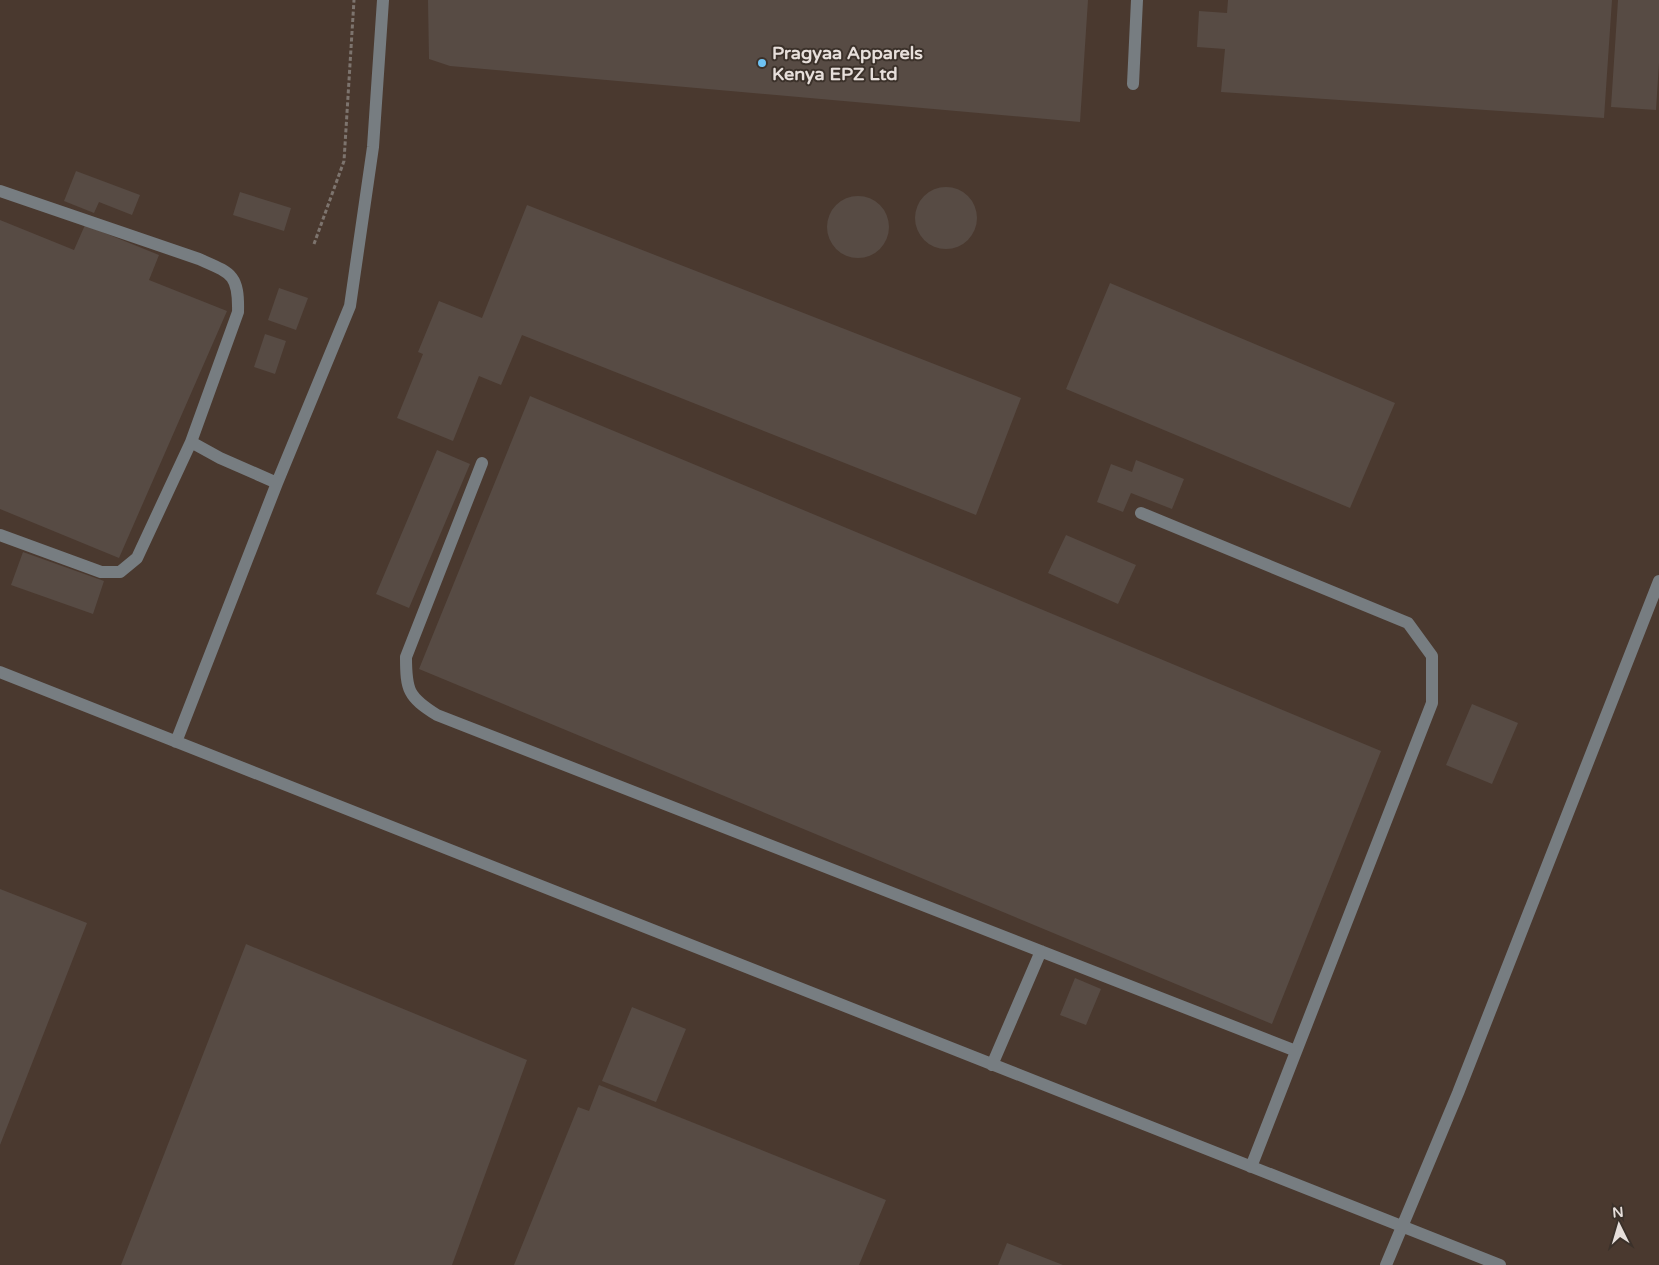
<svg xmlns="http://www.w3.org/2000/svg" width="1659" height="1265" font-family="'Varela Round',sans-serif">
<rect width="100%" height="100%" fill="#3b312a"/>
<path fill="#4a392f" d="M 0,0 L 1659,0 L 1659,1265 L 0,1265 Z"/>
<path fill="#574b44" d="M 428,0 L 1088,0 L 1080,122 L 450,66 L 429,59 Z
M 1228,0 L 1612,0 L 1604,118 L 1221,92 L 1225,49 L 1197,47 L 1199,11 L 1227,13 Z
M 1618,0 L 1659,0 L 1659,63 L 1656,110 L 1611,107 Z
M 76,171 L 140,195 L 132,215 L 99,202 L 94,213 L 64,201 Z
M915 218a31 31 0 1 1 62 0a31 31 0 1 1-62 0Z
M 240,192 L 291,208 L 284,231 L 233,215 Z
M827 227a31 31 0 1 1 62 0a31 31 0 1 1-62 0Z
M 527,205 L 1021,398 L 976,515 L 522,335 L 501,385 L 479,376 L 453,441 L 397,418 L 423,354 L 418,352 L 439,301 L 482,318 Z
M 0,220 L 74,250 L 85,225 L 159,255 L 149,280 L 227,311 L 119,558 L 0,509 Z
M 1110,283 L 1395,403 L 1350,508 L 1066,389 Z
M 279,288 L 308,298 L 296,330 L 268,320 Z
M 265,334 L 286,341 L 275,374 L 254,367 Z
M 530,396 L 1381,751 L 1272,1024 L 419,669 Z
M 437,450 L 470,464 L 409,608 L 376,594 Z
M 1136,460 L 1184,479 L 1172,509 L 1131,493 L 1123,512 L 1097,502 L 1111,464 L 1132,472 Z
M 1066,535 L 1136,565 L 1118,604 L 1048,573 Z
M 23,552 L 104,581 L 93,614 L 11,585 Z
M 1472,704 L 1518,723 L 1492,784 L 1446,765 Z
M 0,889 L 87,923 L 0,1145 Z
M 246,944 L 527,1060 L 452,1265 L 121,1265 Z
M 1075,978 L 1101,989 L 1086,1025 L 1060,1015 Z
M 632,1007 L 686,1029 L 656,1102 L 602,1081 Z
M 599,1085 L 886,1200 L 859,1265 L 514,1265 L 578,1107 L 589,1111 Z
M 1007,1243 L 1063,1265 L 998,1265 Z"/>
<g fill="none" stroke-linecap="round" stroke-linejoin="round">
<path stroke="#7d746e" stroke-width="3" stroke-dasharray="4 2.5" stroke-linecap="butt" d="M 314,244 L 344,161 L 354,0"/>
<path stroke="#777d81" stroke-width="12" d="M 1133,84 L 1137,0
M 0,191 L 199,259 C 231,273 239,274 238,312 L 191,442 L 137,558 L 120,572 L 101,572 L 0,535
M 191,442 L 220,458 L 277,483
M 482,463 L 406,657 C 406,690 408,697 437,715 L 1296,1051
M 1141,513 L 1408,623 L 1432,656 L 1432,703 L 1251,1167
M 0,672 L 1500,1265
M 176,742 L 277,483 L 350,306 L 373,147 L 383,0
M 992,1065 L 1041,951
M 1386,1265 L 1458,1093 L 1659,581"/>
</g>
<circle fill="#6ec2f3" stroke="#3b312a" stroke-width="2" cx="762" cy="63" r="5"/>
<g text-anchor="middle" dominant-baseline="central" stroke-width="4" stroke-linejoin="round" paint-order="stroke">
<g font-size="18" font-weight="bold" fill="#e7dfdb" stroke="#3b312a" text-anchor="start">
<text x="772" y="53">Pragyaa Apparels<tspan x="772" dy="21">Kenya EPZ Ltd</tspan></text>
</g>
</g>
<g transform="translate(1619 1225) rotate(355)" stroke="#3b312a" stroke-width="4" paint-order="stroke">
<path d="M0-4L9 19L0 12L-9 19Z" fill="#e7dfdb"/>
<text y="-8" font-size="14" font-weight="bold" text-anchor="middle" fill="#e7dfdb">N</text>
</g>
</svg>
